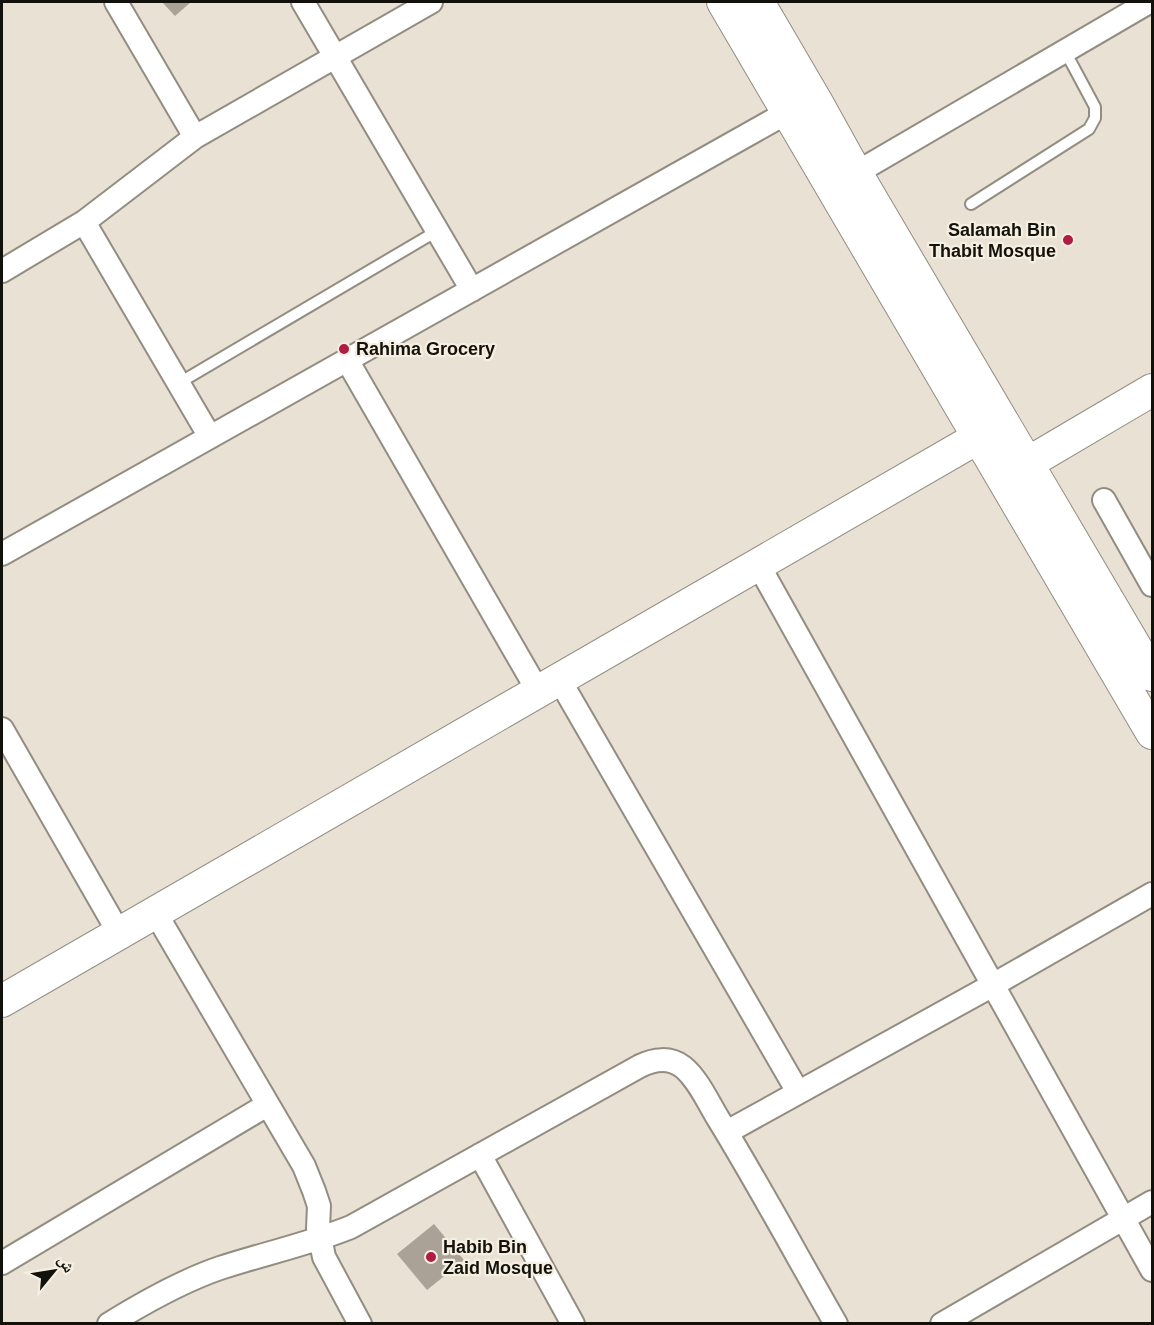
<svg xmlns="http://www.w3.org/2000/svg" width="1154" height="1325" font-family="Helvetica,'Noto Naskh Arabic',sans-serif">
<rect width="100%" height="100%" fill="#e8e1d4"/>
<path fill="#aaa297" d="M 162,2 L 191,2 L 175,16 Z
M 434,1224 L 464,1260 L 427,1290 L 397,1254 Z"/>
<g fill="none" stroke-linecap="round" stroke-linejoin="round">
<defs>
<path id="lane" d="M 971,204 L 1089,129 L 1095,118 L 1095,107 L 1065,51
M 179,383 L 437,231"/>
<path id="street" d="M 116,2 L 195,137
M 303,2 L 472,290
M 856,173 L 1149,2
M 84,222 L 210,437
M 2,271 L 84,222 L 195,137 L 431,2
M 347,360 L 538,691
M 1104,500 L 1152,585
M 2,554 L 788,112
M 758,564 L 1152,1270
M 559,679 L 798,1092
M 2,729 L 119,933
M 155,912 L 304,1166 L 314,1191 L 319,1206 L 318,1228 L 324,1257 L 360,1324
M 727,1132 L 993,985 L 1152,894
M 480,1155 L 573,1324
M 2,1263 L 267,1105
M 109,1324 C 143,1303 182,1281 220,1268 C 263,1254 309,1244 351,1227 L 640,1066 C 654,1059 670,1057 683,1067 C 698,1079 709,1104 719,1120 C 760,1187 797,1256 836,1324
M 942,1324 L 1152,1202"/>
<path id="secondary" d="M 723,2 L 1152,733
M 758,2 L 816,101 L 856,173 L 1152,675
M 1028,463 L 1152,390
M 2,1001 L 979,437"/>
</defs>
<use href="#lane" stroke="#938d81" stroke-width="14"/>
<use href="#street" stroke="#938d81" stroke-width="26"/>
<use href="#secondary" stroke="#938d81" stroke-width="34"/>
<use href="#lane" stroke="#fff" stroke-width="10"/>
<use href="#street" stroke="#fff" stroke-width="22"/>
<use href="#secondary" stroke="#fff" stroke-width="32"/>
</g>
<g fill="#b01c43" stroke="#f5efe1" stroke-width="2">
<circle cx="1068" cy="240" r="6"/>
<circle cx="344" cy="349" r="6"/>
<circle cx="431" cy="1257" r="6"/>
</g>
<g text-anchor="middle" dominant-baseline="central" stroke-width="4.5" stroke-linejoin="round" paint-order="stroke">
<g font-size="18" font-weight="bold" fill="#13110c" stroke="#f5efe1" text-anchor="start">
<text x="1056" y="230" text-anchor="end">Salamah Bin<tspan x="1056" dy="21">Thabit Mosque</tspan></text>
<text x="356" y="349">Rahima Grocery</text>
<text x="443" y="1247">Habib Bin<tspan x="443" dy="21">Zaid Mosque</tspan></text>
</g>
</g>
<rect width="1154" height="1325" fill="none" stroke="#13110c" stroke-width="6"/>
<g transform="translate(54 1271) rotate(60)" stroke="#f5efe1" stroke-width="4.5" paint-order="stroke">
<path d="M0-4.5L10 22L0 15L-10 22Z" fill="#13110c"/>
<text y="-9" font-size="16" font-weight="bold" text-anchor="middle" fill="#13110c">ش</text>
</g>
</svg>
